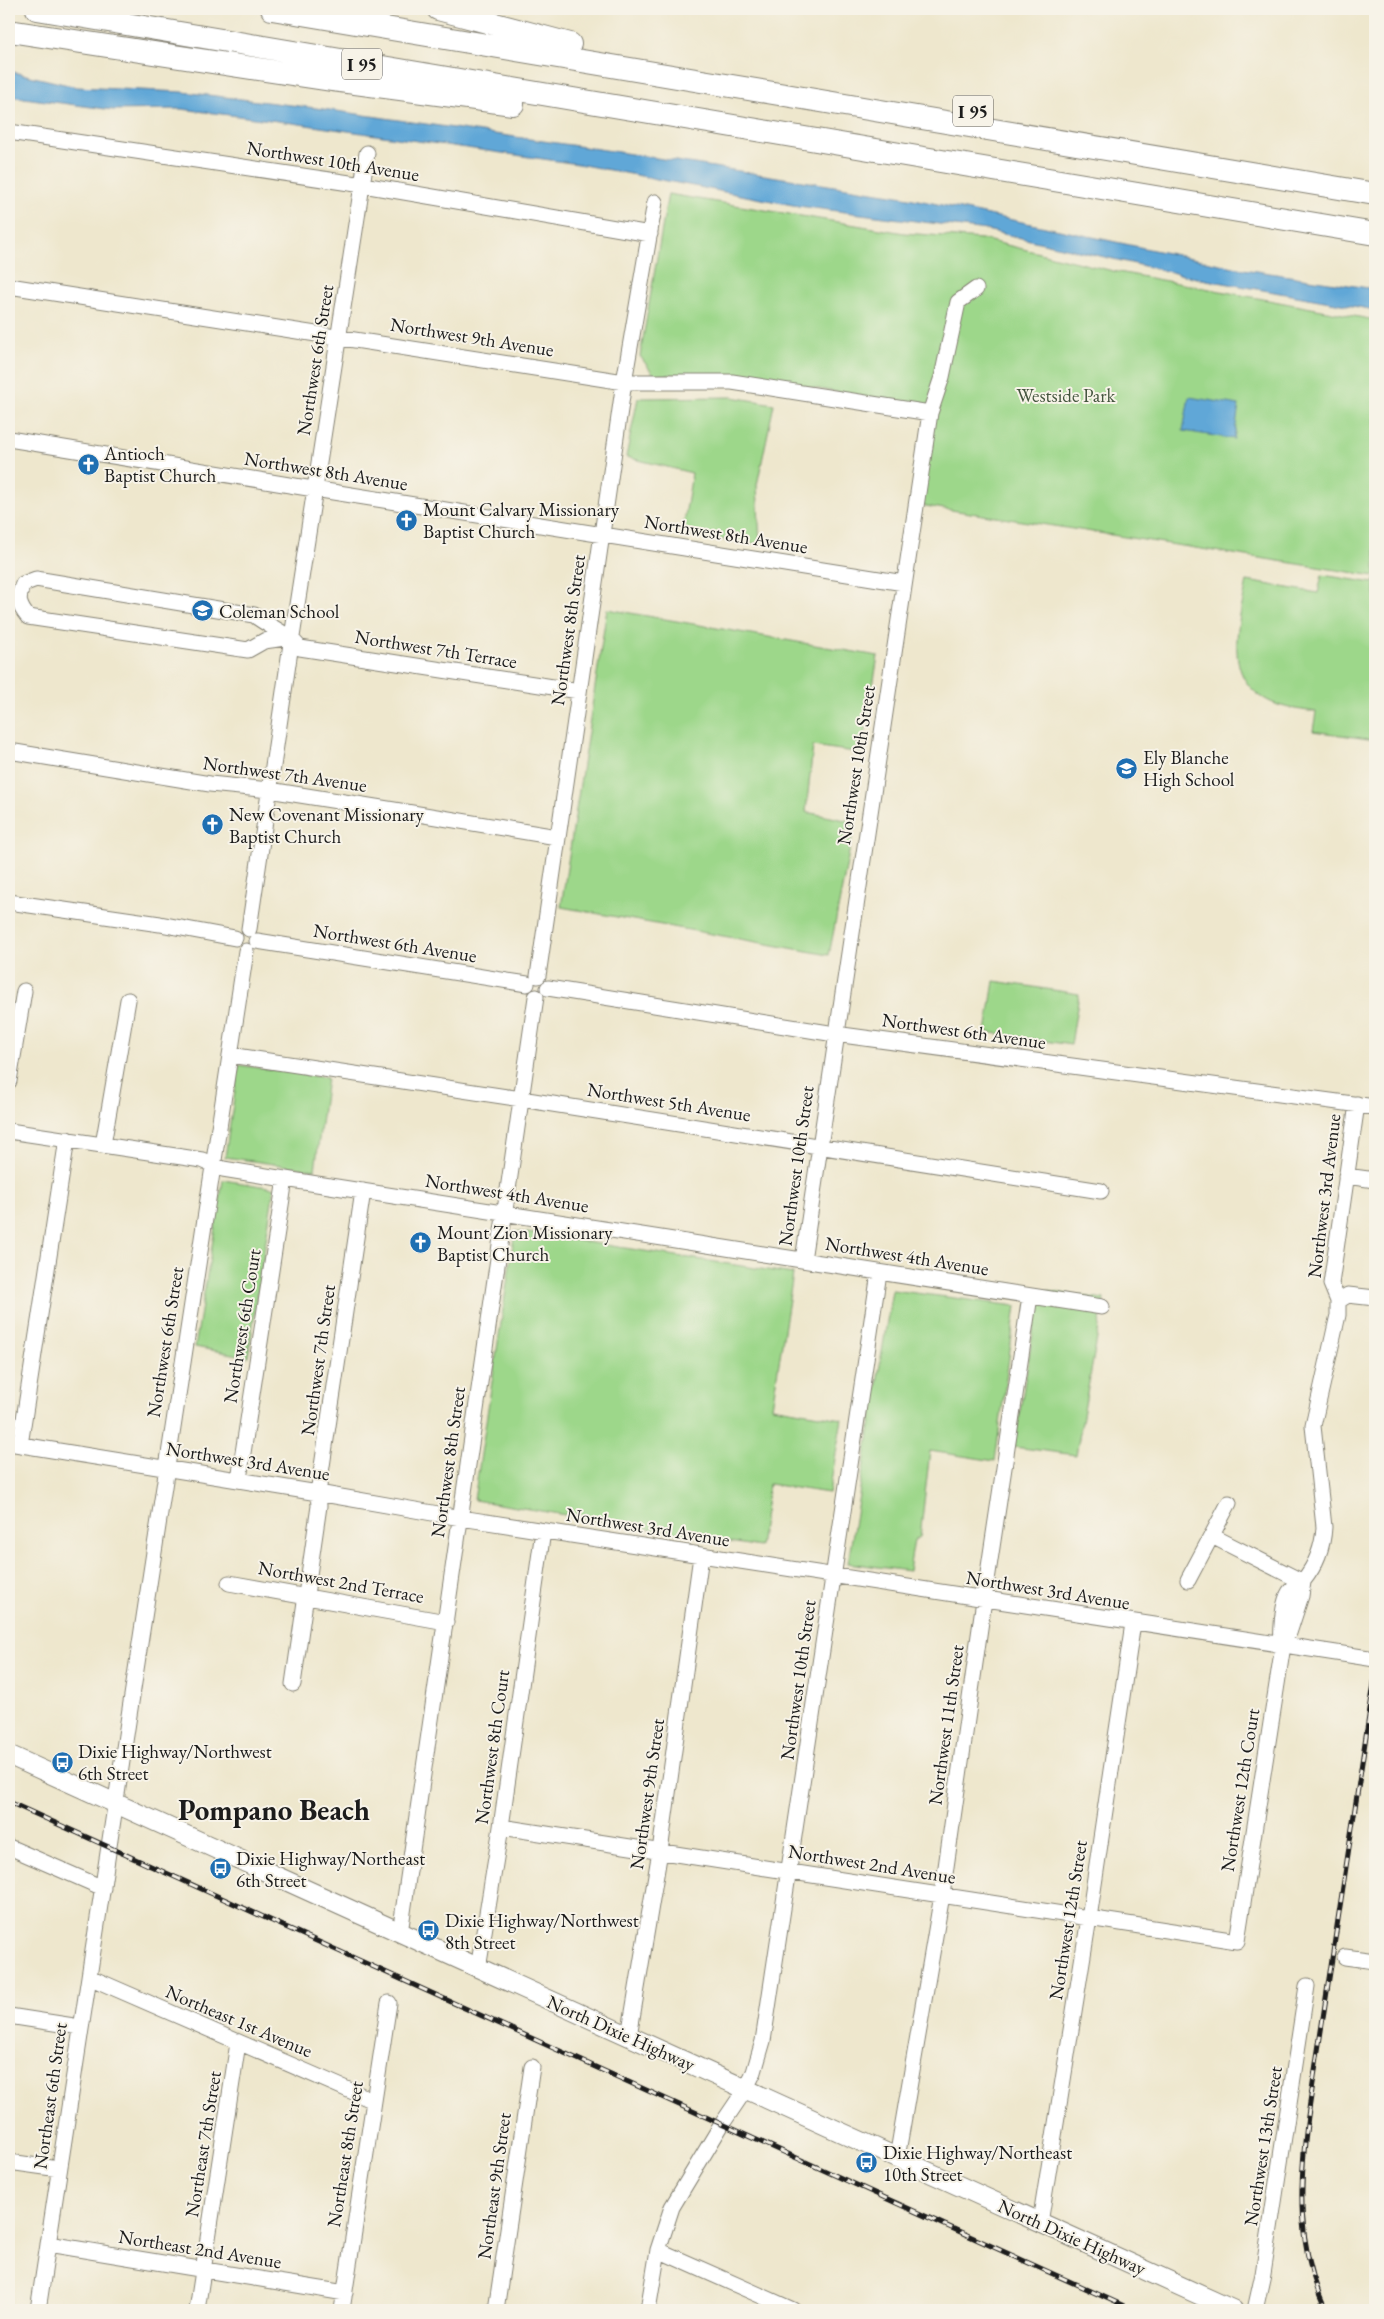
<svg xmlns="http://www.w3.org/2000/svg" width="1384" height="2319" font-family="'EB Garamond',serif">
<rect width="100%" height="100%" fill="#f7f3e8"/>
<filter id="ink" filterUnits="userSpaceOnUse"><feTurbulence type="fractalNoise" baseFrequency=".02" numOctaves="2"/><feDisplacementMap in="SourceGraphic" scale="10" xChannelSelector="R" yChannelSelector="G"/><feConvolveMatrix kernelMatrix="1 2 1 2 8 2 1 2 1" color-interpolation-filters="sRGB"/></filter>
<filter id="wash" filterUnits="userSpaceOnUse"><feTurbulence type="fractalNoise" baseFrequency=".0096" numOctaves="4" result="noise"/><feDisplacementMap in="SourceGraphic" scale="20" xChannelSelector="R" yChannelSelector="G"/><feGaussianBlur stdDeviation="1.12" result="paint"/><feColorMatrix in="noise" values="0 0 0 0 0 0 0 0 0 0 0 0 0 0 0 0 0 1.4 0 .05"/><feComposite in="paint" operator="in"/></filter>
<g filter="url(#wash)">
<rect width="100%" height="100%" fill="#eee7cd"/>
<path fill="#9dd78a" stroke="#5c7a53" d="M 668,194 L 904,233 L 982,239 L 1113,271 L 1375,320 L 1375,576 L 919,505 L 934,409 L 790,384 L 712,374 L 654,375 L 640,356 Z
M 732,397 L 774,404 L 757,485 L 760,544 L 682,535 L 692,473 L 626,457 L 638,398 Z
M 1322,575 L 1373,583 L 1375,578 L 1375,740 L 1313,731 L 1316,712 C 1303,710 1290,709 1278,705 C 1219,683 1238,628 1247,581 L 1318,593 Z
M 607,609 L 878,656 L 862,753 L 813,746 L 806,812 L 855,822 L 829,955 L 561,907 Z
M 994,981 L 1079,994 L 1071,1045 L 986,1032 Z
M 239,1065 L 327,1078 L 315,1170 L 225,1157 Z
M 223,1180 L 274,1188 L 248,1357 L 195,1347 Z
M 515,1231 L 793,1274 L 772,1407 L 842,1419 L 829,1493 L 769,1484 L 760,1547 L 474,1500 Z
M 892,1290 L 1016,1306 L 995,1461 L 930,1451 L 920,1537 L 914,1540 L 909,1571 L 848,1563 Z
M 1040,1290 L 1104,1299 L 1076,1455 L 1014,1447 Z"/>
<path fill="#61a7d7" stroke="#3e627a" d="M 9,71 L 77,87 L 183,92 L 316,108 L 612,151 L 904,197 L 1243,269 L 1375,289 L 1375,310 L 1201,279 L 986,230 L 798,206 L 578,164 L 278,121 L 181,109 L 113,110 L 9,96 Z
M 1189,397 L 1239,405 L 1234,439 L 1183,431 Z"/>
</g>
<g filter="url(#ink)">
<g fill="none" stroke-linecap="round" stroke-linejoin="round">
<defs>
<path id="minor" d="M 9,132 L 363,185 L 650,234
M 9,286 L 624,382 L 732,382 L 930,413
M 9,439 C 307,489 605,535 904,583
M 292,637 L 264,641 L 248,650 L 28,617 C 18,605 17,598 23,584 L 36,579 L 254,615 C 269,627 288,633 300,648 L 579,691
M 9,751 L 210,784 L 269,790 L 394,810 L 557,837
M 9,902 L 160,924 L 235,938
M 249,929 L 292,637 L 367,153
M 257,941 L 527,984
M 538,976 L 624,382 L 655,202
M 548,988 L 835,1034 L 1375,1107
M 230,1055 L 521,1099 L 1101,1191
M 9,1081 L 24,991
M 9,1131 L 202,1160 L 223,1169 L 285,1179 L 1102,1307
M 103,1145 L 128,1000
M 1346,1176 L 1375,1180
M 803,1260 L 930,413 L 942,377 L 958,302 L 976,289
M 1338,1301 L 1348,1295 L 1375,1298
M 9,1443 L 318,1493 L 461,1518 L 1375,1659
M 20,1445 L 67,1139
M 239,1479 L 285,1179
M 1212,1536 L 1303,1582
M 1188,1580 L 1229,1503
M 229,1583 L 446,1622
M 1289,1633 L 1301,1596 L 1303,1582
M 293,1684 L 319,1506 L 318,1493 L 363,1191
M 501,1827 L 1237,1941 L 1282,1652 C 1281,1637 1281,1601 1291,1590 C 1294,1586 1300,1585 1303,1581 C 1317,1564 1323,1547 1324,1527 L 1313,1426 L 1338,1315 L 1338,1301 L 1331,1284 L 1357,1104
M 9,1847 L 103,1888
M 400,1933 C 446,1621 490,1309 536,997
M 1345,1957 L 1375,1961
M 478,1969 L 501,1827 L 543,1531
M 89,1977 L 374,2101
M 9,2016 L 80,2027
M 629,2036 L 660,1851 L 701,1556
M 897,2158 L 942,1895 L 984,1600 L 1030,1296
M 9,2162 L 59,2169
M 1040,2223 L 1089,1918 L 1133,1623
M 48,2244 L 345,2293
M 658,2250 L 793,2310
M 38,2310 L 246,951
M 197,2310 L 238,2043
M 342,2310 L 389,2003
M 496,2310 L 532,2067
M 648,2310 L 658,2250 L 672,2207 L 722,2124 L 745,2090 L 754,2072 L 763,2041 L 879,1273
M 1255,2310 L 1263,2274 L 1307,1986"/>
<path id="major" d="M 9,1755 L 1233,2310"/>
<path id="highway" d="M 37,9 L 1375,234
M 272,9 L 1375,194
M 438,9 L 570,44
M 9,31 L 331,80 L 513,104"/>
</defs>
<use href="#minor" stroke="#858274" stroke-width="17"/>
<use href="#major" stroke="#858274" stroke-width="21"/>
<use href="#highway" stroke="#858274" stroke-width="24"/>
<use href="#minor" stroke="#fff" stroke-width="15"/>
<use href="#major" stroke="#fff" stroke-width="19"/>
<use href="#highway" stroke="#fff" stroke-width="22"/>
<defs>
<path id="rail" d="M 9,1802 L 1133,2310
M 1326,2310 C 1296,2245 1299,2186 1308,2116 L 1375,1677"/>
</defs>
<use href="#rail" stroke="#1c1c1c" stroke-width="5"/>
<use href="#rail" stroke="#f7f3e8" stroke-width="3" stroke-dasharray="9" stroke-linecap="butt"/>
</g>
</g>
<defs>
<symbol id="church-disc" viewBox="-11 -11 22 22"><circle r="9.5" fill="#1f6fb2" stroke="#f7f3e8"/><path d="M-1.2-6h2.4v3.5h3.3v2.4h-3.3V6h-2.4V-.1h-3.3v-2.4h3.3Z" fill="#fff"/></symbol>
<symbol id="school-disc" viewBox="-11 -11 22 22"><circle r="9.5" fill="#1f6fb2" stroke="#f7f3e8"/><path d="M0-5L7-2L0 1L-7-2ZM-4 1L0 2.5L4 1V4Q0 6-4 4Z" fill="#fff"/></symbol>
<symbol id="bus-disc" viewBox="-11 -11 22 22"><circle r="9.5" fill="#1f6fb2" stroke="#f7f3e8"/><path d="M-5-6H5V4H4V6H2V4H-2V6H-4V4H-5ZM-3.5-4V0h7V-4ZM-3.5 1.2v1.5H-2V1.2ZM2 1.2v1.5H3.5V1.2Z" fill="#fff"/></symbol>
</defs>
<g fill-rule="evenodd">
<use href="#church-disc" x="76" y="452" width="25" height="25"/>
<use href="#church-disc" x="394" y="508" width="25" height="25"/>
<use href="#school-disc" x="190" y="598" width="25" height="25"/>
<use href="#school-disc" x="1114" y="756" width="25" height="25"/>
<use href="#church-disc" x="200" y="812" width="25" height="25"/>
<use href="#church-disc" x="408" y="1230" width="25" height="25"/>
<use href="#bus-disc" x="50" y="1750" width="25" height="25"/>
<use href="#bus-disc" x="208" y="1856" width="25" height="25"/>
<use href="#bus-disc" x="416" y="1918" width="25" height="25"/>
<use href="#bus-disc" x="854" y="2150" width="25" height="25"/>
</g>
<g text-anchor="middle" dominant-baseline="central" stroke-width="4" stroke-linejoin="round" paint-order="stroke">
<g fill="#f7f3e8" stroke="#5e5c59" stroke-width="1">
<rect x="342" y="48.5" width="40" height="31" rx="4"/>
<rect x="953" y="95.5" width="40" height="31" rx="4"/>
</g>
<g font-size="18" font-weight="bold" fill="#1c1c1c">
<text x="362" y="64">I 95</text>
<text x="973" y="111">I 95</text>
</g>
<g font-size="19" fill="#1c1c1c" stroke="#f7f3e8">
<text transform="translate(333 161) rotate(9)">Northwest 10th Avenue</text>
<text transform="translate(472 337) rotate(9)">Northwest 9th Avenue</text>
<text transform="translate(315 360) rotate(-81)">Northwest 6th Street</text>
<text transform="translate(326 471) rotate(9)">Northwest 8th Avenue</text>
<text transform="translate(726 534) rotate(9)">Northwest 8th Avenue</text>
<text transform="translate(568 630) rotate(-82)">Northwest 8th Street</text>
<text transform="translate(436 649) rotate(9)">Northwest 7th Terrace</text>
<text transform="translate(856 765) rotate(-81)">Northwest 10th Street</text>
<text transform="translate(285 774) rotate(8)">Northwest 7th Avenue</text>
<text transform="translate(395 943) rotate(9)">Northwest 6th Avenue</text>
<text transform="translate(964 1031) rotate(8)">Northwest 6th Avenue</text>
<text transform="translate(669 1102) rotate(9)">Northwest 5th Avenue</text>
<text transform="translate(796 1166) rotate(-82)">Northwest 10th Street</text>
<text transform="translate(507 1193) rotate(9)">Northwest 4th Avenue</text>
<text transform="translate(1324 1196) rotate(-83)">Northwest 3rd Avenue</text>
<text transform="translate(907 1256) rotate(9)">Northwest 4th Avenue</text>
<text transform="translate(242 1326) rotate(-81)">Northwest 6th Court</text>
<text transform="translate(165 1342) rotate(-81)">Northwest 6th Street</text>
<text transform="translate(318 1360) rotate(-82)">Northwest 7th Street</text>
<text transform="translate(248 1461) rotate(9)">Northwest 3rd Avenue</text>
<text transform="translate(448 1462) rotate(-82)">Northwest 8th Street</text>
<text transform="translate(648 1527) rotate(9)">Northwest 3rd Avenue</text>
<text transform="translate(341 1582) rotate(10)">Northwest 2nd Terrace</text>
<text transform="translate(1048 1590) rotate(9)">Northwest 3rd Avenue</text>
<text transform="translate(798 1680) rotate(-82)">Northwest 10th Street</text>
<text transform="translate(946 1725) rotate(-82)">Northwest 11th Street</text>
<text transform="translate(492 1747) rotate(-82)">Northwest 8th Court</text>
<text transform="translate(1240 1790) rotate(-81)">Northwest 12th Court</text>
<text transform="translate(647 1794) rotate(-82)">Northwest 9th Street</text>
<text transform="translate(872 1864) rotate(9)">Northwest 2nd Avenue</text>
<text transform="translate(1068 1920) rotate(-81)">Northwest 12th Street</text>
<text transform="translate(239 2021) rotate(23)">Northeast 1st Avenue</text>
<text transform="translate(621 2033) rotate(24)">North Dixie Highway</text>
<text transform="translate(50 2096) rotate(-82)">Northeast 6th Street</text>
<text transform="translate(203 2144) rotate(-81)">Northeast 7th Street</text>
<text transform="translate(1263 2146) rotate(-81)">Northwest 13th Street</text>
<text transform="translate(345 2154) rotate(-81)">Northeast 8th Street</text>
<text transform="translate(494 2186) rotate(-82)">Northeast 9th Street</text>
<text transform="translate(1072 2237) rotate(24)">North Dixie Highway</text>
<text transform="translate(200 2249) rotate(9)">Northeast 2nd Avenue</text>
</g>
<g font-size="19" fill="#43543d" stroke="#f7f3e8">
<text x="1066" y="395">Westside Park</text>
</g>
<g font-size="19" fill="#1c1c1c" stroke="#f7f3e8" text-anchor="start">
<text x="104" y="453">Antioch<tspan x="104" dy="22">Baptist Church</tspan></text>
<text x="423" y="509">Mount Calvary Missionary<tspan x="423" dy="22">Baptist Church</tspan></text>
<text x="219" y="611">Coleman School</text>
<text x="1143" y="757">Ely Blanche<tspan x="1143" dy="22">High School</tspan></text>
<text x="229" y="814">New Covenant Missionary<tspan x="229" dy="22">Baptist Church</tspan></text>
<text x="437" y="1232">Mount Zion Missionary<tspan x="437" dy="22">Baptist Church</tspan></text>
<text x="78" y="1751">Dixie Highway/Northwest<tspan x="78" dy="22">6th Street</tspan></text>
<text x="236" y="1858">Dixie Highway/Northeast<tspan x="236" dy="22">6th Street</tspan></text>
<text x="445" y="1920">Dixie Highway/Northwest<tspan x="445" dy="22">8th Street</tspan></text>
<text x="883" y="2152">Dixie Highway/Northeast<tspan x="883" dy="22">10th Street</tspan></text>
</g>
<g font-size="29" font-weight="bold" fill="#1c1c1c" stroke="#f7f3e8">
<text x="274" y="1810">Pompano Beach</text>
</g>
</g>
<rect width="1384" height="2319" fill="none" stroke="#f7f3e8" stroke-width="30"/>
</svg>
